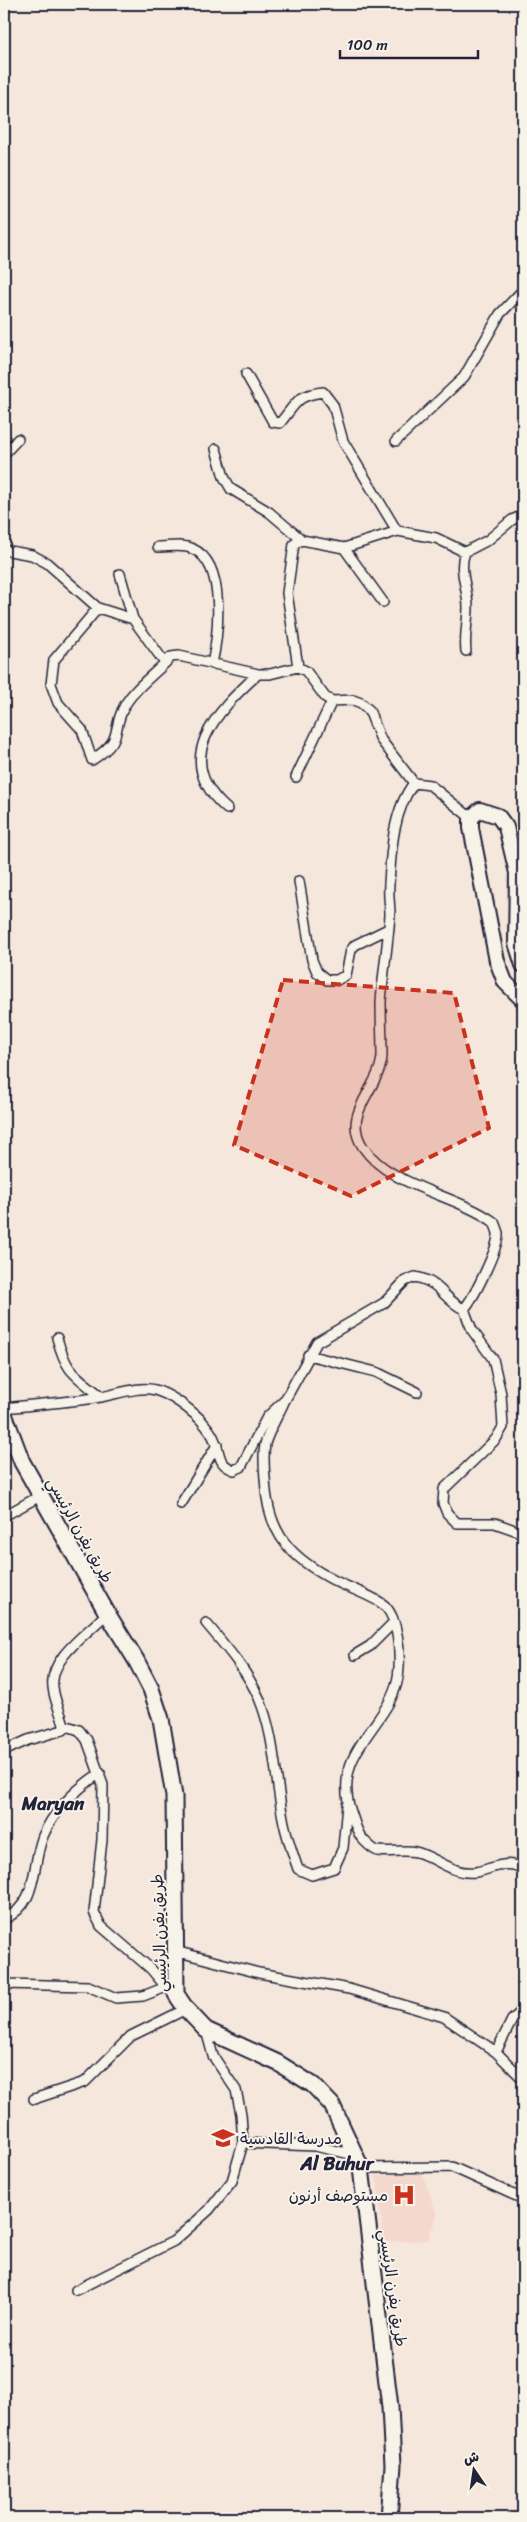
<svg xmlns="http://www.w3.org/2000/svg" width="527" height="2522" font-family="Sriracha,'Playpen Sans Arabic',sans-serif">
<rect width="100%" height="100%" fill="#f6e7dc"/>
<filter id="ink" filterUnits="userSpaceOnUse"><feTurbulence type="fractalNoise" baseFrequency=".02" numOctaves="2"/><feDisplacementMap in="SourceGraphic" scale="10" xChannelSelector="R" yChannelSelector="G"/><feConvolveMatrix kernelMatrix="1 2 1 2 8 2 1 2 1" color-interpolation-filters="sRGB"/></filter>
<g filter="url(#ink)">
<path fill="#f4d8ce" d="M 422,2173 L 437,2214 L 428,2240 L 384,2242 L 376,2175 Z"/>
<g fill="none" stroke-linecap="round" stroke-linejoin="round">
<defs>
<path id="street" d="M 246,374 L 273,422 L 280,423 C 296,404 296,395 323,392 L 333,405 L 343,441 L 397,531
M 396,441 L 464,377 L 500,314 L 523,290
M 216,449 L 224,477 L 231,489 L 269,512 L 302,540
M 4,454 L 18,439
M 158,547 C 169,547 184,544 193,549 C 227,564 218,636 212,664
M 344,548 L 383,602
M 4,550 L 32,555 L 47,563 L 98,608 L 133,619 L 165,663 L 171,657 L 179,656 L 258,674 L 270,674 L 298,667 L 306,671 L 325,697 L 332,701 L 353,700 L 361,703 L 369,710 L 381,740 L 414,783
M 120,574 L 133,619
M 98,608 L 54,660 L 51,684 L 58,703 L 82,730 L 92,760 C 126,738 110,732 125,705 C 134,689 152,676 165,663
M 466,651 C 464,636 468,622 468,607 C 468,589 458,570 465,552 L 488,540 L 512,520 L 523,515
M 298,667 L 287,593 L 294,544 L 302,540 L 344,548 L 398,531 L 436,538 L 465,552
M 296,777 L 332,701
M 227,809 C 170,760 216,712 258,674
M 299,881 L 312,960 L 317,972 L 327,980 L 337,980 L 346,975 L 351,950 L 355,945 L 388,929
M 464,1309 L 472,1330 L 493,1359 L 501,1394 L 503,1427 L 496,1439 L 444,1489 L 443,1503 L 447,1513 L 457,1523 L 495,1523 L 523,1533
M 57,1338 C 67,1374 74,1374 102,1397
M 308,1355 L 376,1372 L 417,1392
M 284,1402 C 279,1414 268,1432 265,1444 C 263,1455 264,1466 265,1478 C 267,1527 284,1553 328,1577 C 342,1586 375,1596 385,1606 C 398,1619 400,1651 399,1668 C 397,1724 329,1747 351,1812 C 354,1820 356,1830 361,1837 C 364,1841 373,1850 378,1851 C 391,1853 404,1849 416,1852 C 438,1858 452,1875 476,1872 C 492,1869 509,1858 523,1870
M 4,1408 C 34,1405 65,1402 95,1398 C 112,1396 139,1385 155,1390 C 172,1395 187,1407 200,1419 C 206,1426 212,1432 215,1441 C 221,1455 217,1464 234,1470 L 241,1467 L 267,1417 L 285,1400 L 317,1342 L 384,1303 L 405,1281 L 415,1277 C 442,1282 443,1300 464,1309 C 474,1298 499,1247 498,1233 C 497,1229 495,1225 494,1222 C 455,1194 390,1187 363,1147 C 340,1113 381,1088 382,1055 C 382,1037 381,1020 381,1002 C 383,973 388,944 390,915 C 390,905 388,895 389,884 C 391,851 393,810 414,783 L 430,785 L 471,818
M 181,1504 L 217,1445
M 4,1516 L 40,1496
M 107,1613 C 89,1633 49,1657 53,1687 C 54,1700 61,1713 64,1725 L 79,1730 L 87,1740 L 103,1785 L 102,1840 L 94,1912 L 101,1926 L 151,1969 L 166,1987 L 176,1994
M 206,1623 C 226,1647 246,1669 259,1698 C 275,1736 275,1778 283,1818 C 286,1835 292,1852 298,1869 L 312,1875 L 334,1868 L 343,1848 L 347,1805
M 355,1655 L 370,1646 L 393,1623
M 4,1751 L 28,1740 L 63,1730 L 64,1725
M 4,1919 C 39,1904 31,1866 43,1836 C 54,1810 78,1788 100,1773
M 175,1951 L 259,1973 L 349,1989 L 444,2017 L 496,2052 L 523,2079
M 4,1984 L 88,1986 L 116,1998 L 143,1996 L 166,1987
M 496,2052 L 512,2020 L 523,2010
M 34,2099 L 85,2082 L 131,2036 L 186,2009
M 243,2143 L 315,2146 L 355,2155
M 361,2168 L 452,2167 L 523,2199
M 76,2290 L 174,2241 L 209,2210 L 232,2181 L 243,2143 L 241,2114 L 236,2090 L 213,2056 L 206,2030"/>
<path id="secondary" d="M 523,965 L 516,943 L 517,873 L 506,827 L 498,816 L 480,810 L 471,818 L 471,828 L 497,961 L 505,982 L 523,1000"/>
<path id="primary" d="M 4,1414 L 22,1462 L 107,1613 L 136,1660 L 151,1689 L 161,1719 L 174,1796 L 176,1994 L 186,2009 L 206,2030 L 278,2063 L 313,2085 L 332,2105 L 361,2168 L 390,2407 L 393,2465 L 389,2518"/>
</defs>
<use href="#street" stroke="#22223b" stroke-width="12"/>
<use href="#secondary" stroke="#22223b" stroke-width="18"/>
<use href="#primary" stroke="#22223b" stroke-width="19"/>
<use href="#street" stroke="#f7f3e8" stroke-width="9"/>
<use href="#secondary" stroke="#f7f3e8" stroke-width="14"/>
<use href="#primary" stroke="#f7f3e8" stroke-width="15"/>
</g>
</g>
<path fill="#c8321e" fill-opacity="0.2" stroke="#c8321e" stroke-width="4" stroke-dasharray="10 6" stroke-linejoin="round" d="M 283,980 L 454,993 L 489,1128 L 351,1196 L 234,1145 Z"/>
<defs>
<symbol id="school-bare" viewBox="-9 -9 18 18"><path d="M0-5L7-2L0 1L-7-2ZM-4 1L0 2.5L4 1V4Q0 6-4 4Z" fill="#c8321e" stroke="#f7f3e8" stroke-width="2.5" paint-order="stroke"/></symbol>
<symbol id="hospital-bare" viewBox="-9 -9 18 18"><path d="M-5-5h3v3.5h4V-5h3V5h-3V1.5h-4V5h-3Z" fill="#c8321e" stroke="#f7f3e8" stroke-width="2.5" paint-order="stroke"/></symbol>
</defs>
<g fill-rule="evenodd">
<use href="#school-bare" x="207" y="2122" width="32" height="32"/>
<use href="#hospital-bare" x="388" y="2179" width="32" height="32"/>
</g>
<g text-anchor="middle" dominant-baseline="central" stroke-width="4" stroke-linejoin="round" paint-order="stroke">
<g font-size="16" fill="#22223b" stroke="#f7f3e8">
<text transform="translate(80 1530) rotate(61)">طريق يفرن الرئيسي</text>
<text transform="translate(159 1933) rotate(-92)">طريق يفرن الرئيسي</text>
<text transform="translate(393 2288) rotate(82)">طريق يفرن الرئيسي</text>
</g>
<g font-size="16" fill="#22223b" stroke="#f7f3e8" text-anchor="start">
<text x="240" y="2138">مدرسة القادسية</text>
<text x="388" y="2195" text-anchor="end">مستوصف أرنون</text>
</g>
<g font-size="19" font-weight="bold" fill="#22223b" stroke="#f7f3e8">
<text x="53" y="1803">Maryan</text>
<text x="337" y="2163">Al Buhur</text>
</g>
</g>
<rect width="527" height="2522" fill="none" stroke="#f7f3e8" stroke-width="20"/>
<rect x="10" y="10" width="507" height="2502" fill="none" stroke="#22223b" stroke-width="2" filter="url(#ink)"/>
<g transform="translate(474 2470) rotate(347)" stroke="#f7f3e8" stroke-width="4" paint-order="stroke">
<path d="M0-4L9 19L0 12L-9 19Z" fill="#22223b"/>
<text y="-8" font-size="14" font-weight="bold" text-anchor="middle" fill="#22223b">ش</text>
</g>
<path d="M340 50v8h138v-8" fill="none" stroke="#22223b" stroke-width="2.5"/>
<text x="347" y="50" font-size="15" fill="#22223b" stroke="#f7f3e8" stroke-width="4" paint-order="stroke">100 m</text>
</svg>
